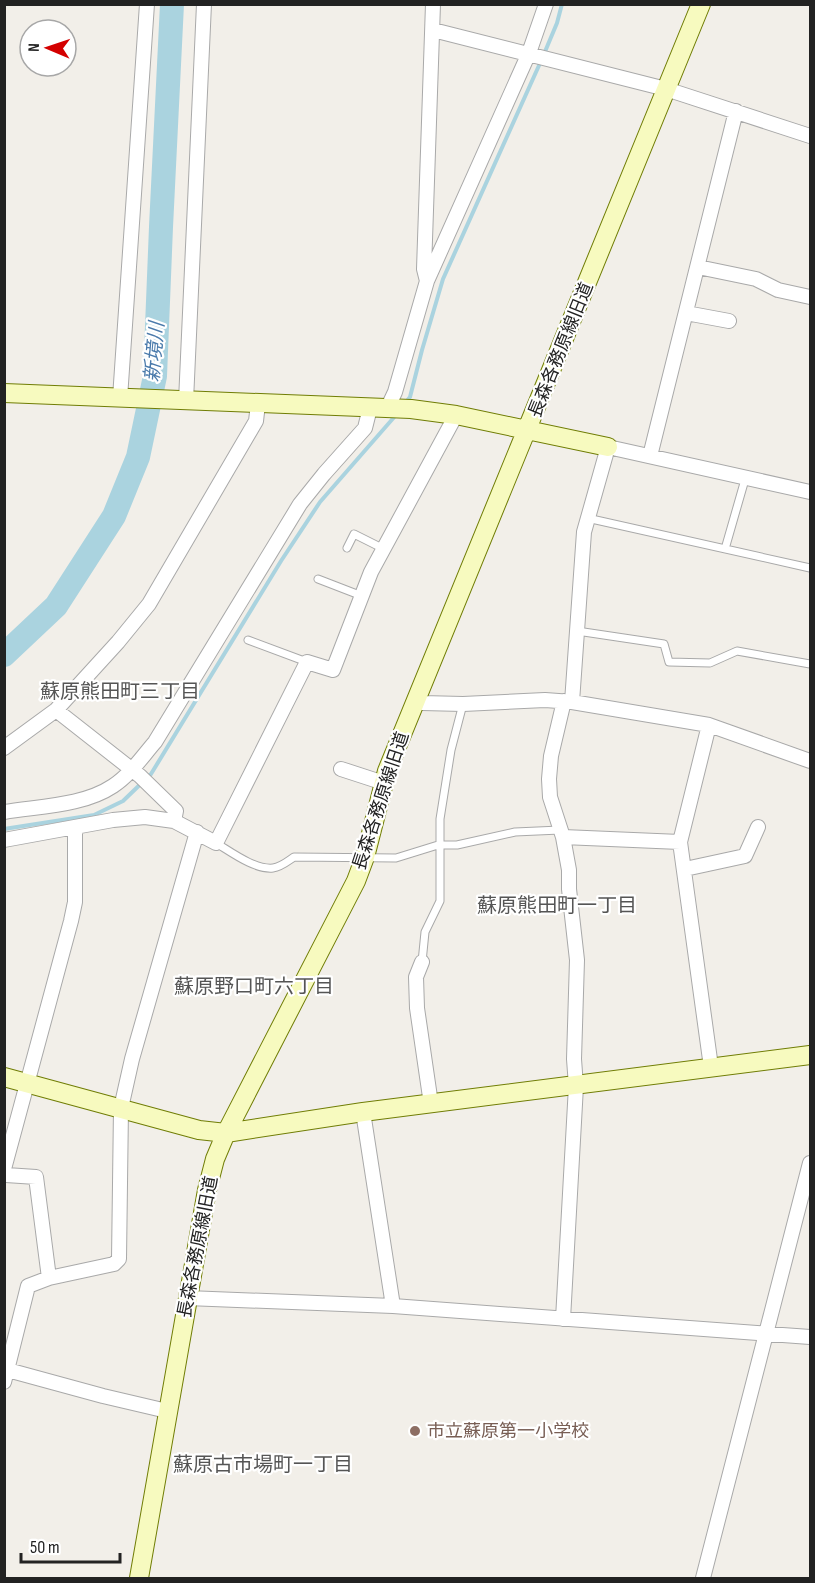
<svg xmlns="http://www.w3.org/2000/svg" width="815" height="1583" font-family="'Sofia Sans Condensed','Noto Sans JP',sans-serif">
<rect width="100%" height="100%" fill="#f2efe9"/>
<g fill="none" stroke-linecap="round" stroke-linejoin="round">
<path stroke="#aad3df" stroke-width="4" d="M 544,54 L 557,23 L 562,4
M 406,402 L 410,397 L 422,350 L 443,279 L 541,61
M 4,829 L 94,815 L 123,801 L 151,774 L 281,561 L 320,502 L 396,415"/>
<path stroke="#aad3df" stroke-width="24" d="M 4,655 L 56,606 L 114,516 L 138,457 L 155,376 L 161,227 L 172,4"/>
<defs>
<path id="lane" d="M 587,518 L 810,568
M 347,548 L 354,534 L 384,549
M 725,549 L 746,476
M 318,579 L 362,596
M 577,631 L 664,644 L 669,662 L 710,663 L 737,651 L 810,664
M 248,640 L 307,662
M 216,843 C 231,852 255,870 273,868 C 281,867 288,861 294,857 L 396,858 L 438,845 L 457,845 L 515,832 L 560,830
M 422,962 L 425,932 L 440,901 L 440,819 L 451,750 L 463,704"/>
<path id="street" d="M 433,4 L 424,269 L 427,281 L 529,53 L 546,4
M 433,30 L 666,89 L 810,136
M 698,267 L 756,279 L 778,290 L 810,297
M 686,313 L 729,321
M 120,398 L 147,4
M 186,401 L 204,4
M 387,409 L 395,392 L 427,281
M 650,456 L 736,111
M 416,700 L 422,703 L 463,704 L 545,700 L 572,702 L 709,725 L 810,761
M 572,702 L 584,532 L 608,447 L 810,492
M 56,710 L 140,776 L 176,811 L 174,821
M 709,725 L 680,842 L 711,1067
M 4,748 L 56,710 L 118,642 L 149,604 L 256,421 L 258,404
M 341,769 L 384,783
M 4,812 C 40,806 83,806 113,786 C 130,775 142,757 155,742 L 300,504 L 324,474 L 365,428 L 370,408
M 563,837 L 680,842
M 4,840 L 113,820 L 145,817 L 174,821 L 216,843 L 307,662 L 333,670 L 371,572 L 456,415
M 685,869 L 745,856 L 758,827
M 422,962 L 416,977 L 417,1008 L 431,1104
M 363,1112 L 393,1306
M 4,1169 L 71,921 L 75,902 L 75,828
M 4,1170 L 6,1175 L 36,1177 L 49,1278
M 187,1298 L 393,1306 L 810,1337
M 563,1319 L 576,1086 L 574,1059 L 577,960 L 569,889 L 569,870 L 563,837 L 550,797 L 549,779 L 551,756 L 564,701
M 4,1369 L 103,1396 L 167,1411
M 4,1382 L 28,1286 L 49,1278 L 114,1264 L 119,1259 L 121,1108 L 132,1059 L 197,832
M 703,1578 L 810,1163"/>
<path id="secondary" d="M 4,393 L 411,409 L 456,415 L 608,447
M 4,1077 L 199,1130 L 226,1133 L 363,1112 L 810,1055
M 139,1578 L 207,1190 L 215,1159 L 226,1133 L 356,881 L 365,857 L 387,771 L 701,4"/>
</defs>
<use href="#lane" stroke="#a9a9a9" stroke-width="9"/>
<use href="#street" stroke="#a9a9a9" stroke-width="16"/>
<use href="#secondary" stroke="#707d05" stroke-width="20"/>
<use href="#lane" stroke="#fff" stroke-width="7"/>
<use href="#street" stroke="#fff" stroke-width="14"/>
<use href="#secondary" stroke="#f7fabf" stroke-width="18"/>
</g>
<circle fill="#8d6e63" stroke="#fff" stroke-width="2" cx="415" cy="1431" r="6"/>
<g text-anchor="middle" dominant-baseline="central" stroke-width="4.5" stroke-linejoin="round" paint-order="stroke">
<g font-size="18" fill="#222" stroke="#fff">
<text transform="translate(561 350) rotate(-68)">長森各務原線旧道</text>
<text transform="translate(381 801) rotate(-72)">長森各務原線旧道</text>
<text transform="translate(198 1247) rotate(-79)">長森各務原線旧道</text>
</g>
<g font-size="18" fill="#785e54" stroke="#fff" text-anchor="start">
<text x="427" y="1431">市立蘇原第一小学校</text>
</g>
<g font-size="20" font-style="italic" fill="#4a7aab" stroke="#fff">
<text transform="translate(155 352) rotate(-85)">新境川</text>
</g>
<g font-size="20" fill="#555" stroke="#fff">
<text x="120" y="692">蘇原熊田町三丁目</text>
<text x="557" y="906">蘇原熊田町一丁目</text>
<text x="254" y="987">蘇原野口町六丁目</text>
<text x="263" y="1465">蘇原古市場町一丁目</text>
</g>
</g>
<rect width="815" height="1583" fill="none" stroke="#222222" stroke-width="12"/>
<g transform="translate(48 48) rotate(272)"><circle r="28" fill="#ffffff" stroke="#a7a7a7" stroke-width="1.5"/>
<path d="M0-4.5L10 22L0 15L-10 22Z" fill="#d40000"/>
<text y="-9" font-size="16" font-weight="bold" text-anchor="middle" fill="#222222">N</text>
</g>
<path d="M21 1553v9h99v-9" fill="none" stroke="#222222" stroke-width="3"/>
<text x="30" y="1553" font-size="18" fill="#222222" stroke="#ffffff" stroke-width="4.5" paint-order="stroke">50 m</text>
</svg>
